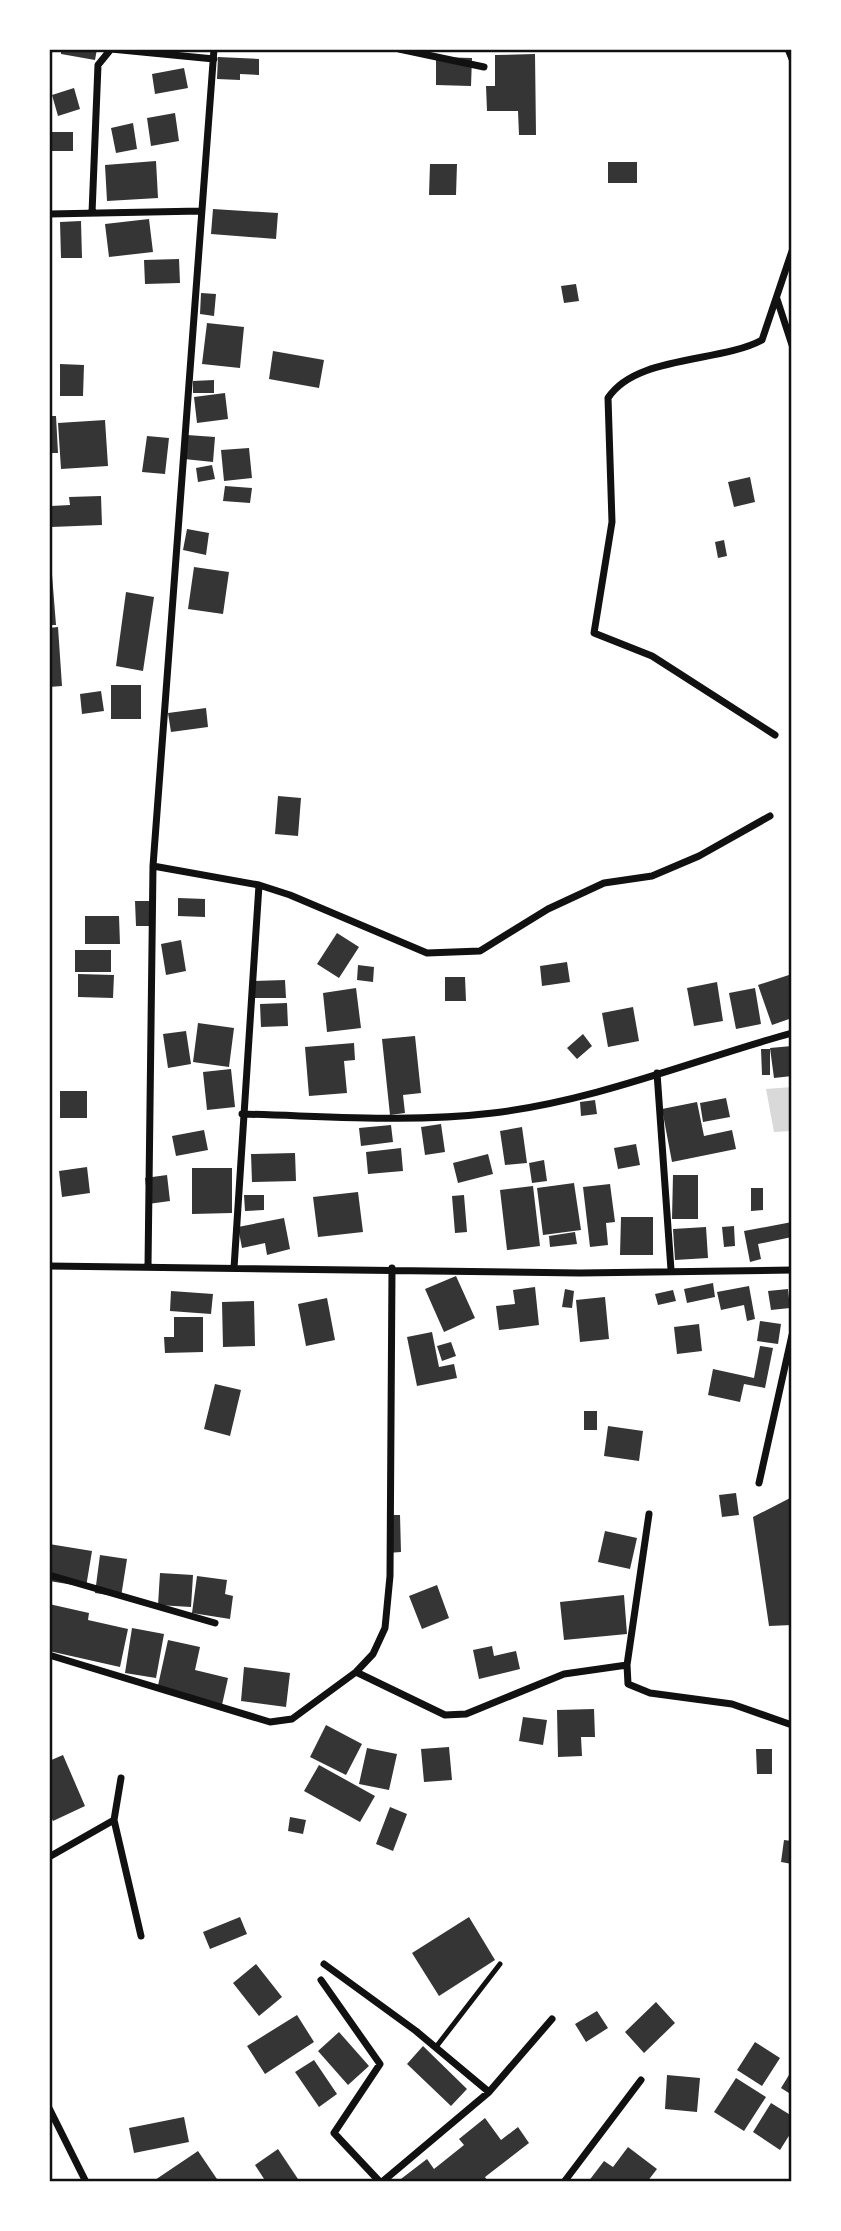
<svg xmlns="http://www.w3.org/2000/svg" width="841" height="2231" font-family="'Noto Sans',sans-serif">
<rect width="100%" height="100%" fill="#fff"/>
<path fill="#d9d9d9" d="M 792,1087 L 792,1131 L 774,1132 L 766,1089 Z"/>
<path fill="#353535" d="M 61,49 L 97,49 L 95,60 L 61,54 Z
M 535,54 L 536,135 L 519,135 L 518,111 L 487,111 L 486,86 L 495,86 L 495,55 Z
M 218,57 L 259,59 L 259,75 L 240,74 L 240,80 L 217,79 Z
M 436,57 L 472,58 L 471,86 L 436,85 Z
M 184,68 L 188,88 L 155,94 L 152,74 Z
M 74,88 L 80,109 L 58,116 L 52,95 Z
M 175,113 L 179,141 L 151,146 L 147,118 Z
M 133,123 L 137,149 L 116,153 L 111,128 Z
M 49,132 L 73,132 L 73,151 L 49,151 Z
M 156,161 L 158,198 L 107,201 L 105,165 Z
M 608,162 L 637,162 L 637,183 L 608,183 Z
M 430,164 L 457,164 L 456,195 L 429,195 Z
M 213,209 L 278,213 L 276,239 L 211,234 Z
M 149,219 L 153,252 L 109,257 L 105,224 Z
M 81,221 L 82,258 L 61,258 L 60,222 Z
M 179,259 L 180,283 L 145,284 L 144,260 Z
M 576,284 L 579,301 L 564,303 L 561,286 Z
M 201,293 L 216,294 L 214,316 L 200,314 Z
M 207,323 L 244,327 L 240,368 L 202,364 Z
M 273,351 L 324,360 L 319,388 L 269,379 Z
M 60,364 L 84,365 L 83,396 L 60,396 Z
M 214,380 L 214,393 L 193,393 L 193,381 Z
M 225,393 L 228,419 L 197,423 L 194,397 Z
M 49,416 L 56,416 L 58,453 L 49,453 Z
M 105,420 L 108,466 L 61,469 L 58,423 Z
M 187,435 L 215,437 L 213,462 L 184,459 Z
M 147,436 L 169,438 L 165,474 L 142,472 Z
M 249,448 L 252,478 L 224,481 L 221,450 Z
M 212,465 L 215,479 L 198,482 L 196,468 Z
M 750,477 L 755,502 L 734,507 L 728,482 Z
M 225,486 L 252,488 L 250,503 L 223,501 Z
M 101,496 L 102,525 L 51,527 L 51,506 L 70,505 L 69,497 Z
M 187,529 L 209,533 L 206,555 L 183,550 Z
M 724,540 L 727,556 L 718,558 L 715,542 Z
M 51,562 L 56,625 L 49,625 L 49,563 Z
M 194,567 L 229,572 L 223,614 L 188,609 Z
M 126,592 L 154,597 L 143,671 L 116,666 Z
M 58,627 L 62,686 L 49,687 L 49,628 Z
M 111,685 L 141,685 L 141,719 L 111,719 Z
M 101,691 L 104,711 L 82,714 L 80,694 Z
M 206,708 L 208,727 L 171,732 L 168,713 Z
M 278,796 L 301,798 L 298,836 L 275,834 Z
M 178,898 L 205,899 L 205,917 L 178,916 Z
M 135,901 L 151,901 L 151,926 L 136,926 Z
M 85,916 L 119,916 L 120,944 L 85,944 Z
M 337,933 L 359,947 L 339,978 L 317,964 Z
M 181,940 L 186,971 L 166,975 L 161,944 Z
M 75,950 L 111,950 L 111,972 L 75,972 Z
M 567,962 L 570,982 L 542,986 L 540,966 Z
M 358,965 L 374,967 L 373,982 L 357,980 Z
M 78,974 L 114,975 L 113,998 L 78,997 Z
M 792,974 L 792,1018 L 772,1025 L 758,985 Z
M 445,977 L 465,977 L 466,1001 L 445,1001 Z
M 285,980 L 286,998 L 254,998 L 254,981 Z
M 717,982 L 723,1021 L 694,1026 L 687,988 Z
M 356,988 L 361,1028 L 327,1032 L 323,993 Z
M 755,988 L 761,1024 L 736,1029 L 729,993 Z
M 287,1003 L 288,1026 L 261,1027 L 260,1004 Z
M 633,1007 L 639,1041 L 608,1047 L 602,1013 Z
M 198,1023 L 234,1028 L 229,1067 L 193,1062 Z
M 186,1031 L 191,1064 L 168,1068 L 163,1034 Z
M 583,1034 L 592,1046 L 577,1059 L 567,1048 Z
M 415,1036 L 421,1093 L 403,1095 L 405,1113 L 390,1115 L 382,1039 Z
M 354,1043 L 355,1060 L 344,1061 L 347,1093 L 309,1096 L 305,1047 Z
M 792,1046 L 792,1076 L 774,1078 L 770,1048 Z
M 761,1049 L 770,1049 L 770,1075 L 762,1075 Z
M 231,1069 L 235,1107 L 207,1110 L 203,1072 Z
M 60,1091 L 87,1091 L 87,1118 L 60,1118 Z
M 726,1098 L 730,1117 L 703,1122 L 700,1103 Z
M 595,1100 L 597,1114 L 581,1116 L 580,1102 Z
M 697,1102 L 704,1136 L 732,1130 L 736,1149 L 672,1162 L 662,1109 Z
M 441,1124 L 445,1152 L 425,1155 L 421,1127 Z
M 391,1125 L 393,1142 L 361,1146 L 359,1128 Z
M 522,1127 L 527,1163 L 505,1165 L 500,1131 Z
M 204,1130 L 208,1150 L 176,1156 L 172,1136 Z
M 636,1144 L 640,1165 L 618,1169 L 614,1148 Z
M 401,1148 L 403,1171 L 368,1174 L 366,1152 Z
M 295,1153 L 296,1181 L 252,1182 L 251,1154 Z
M 488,1154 L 493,1174 L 458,1183 L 453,1163 Z
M 544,1160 L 547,1181 L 532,1183 L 529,1163 Z
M 87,1167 L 90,1193 L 62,1197 L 59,1171 Z
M 192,1168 L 232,1168 L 232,1213 L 192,1214 Z
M 167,1175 L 170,1201 L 148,1204 L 145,1178 Z
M 673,1175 L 698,1175 L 698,1219 L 672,1219 Z
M 574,1183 L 581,1230 L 543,1235 L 537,1188 Z
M 610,1184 L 615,1222 L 606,1223 L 608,1245 L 590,1247 L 583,1187 Z
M 533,1186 L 540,1246 L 507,1250 L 500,1190 Z
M 751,1188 L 763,1188 L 763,1210 L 751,1211 Z
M 358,1192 L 363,1232 L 318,1237 L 313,1197 Z
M 244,1195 L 264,1195 L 264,1210 L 245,1211 Z
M 464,1195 L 467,1232 L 455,1233 L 452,1196 Z
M 621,1217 L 653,1217 L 653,1255 L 620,1255 Z
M 284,1218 L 290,1249 L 267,1255 L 265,1243 L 242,1248 L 238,1227 Z
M 792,1222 L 792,1237 L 758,1244 L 761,1259 L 750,1262 L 744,1231 Z
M 734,1226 L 735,1246 L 724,1247 L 722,1227 Z
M 706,1227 L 708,1258 L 675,1260 L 673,1229 Z
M 575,1232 L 577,1244 L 550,1247 L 549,1236 Z
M 456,1276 L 475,1318 L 444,1332 L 425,1289 Z
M 713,1283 L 715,1297 L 687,1303 L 684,1289 Z
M 749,1286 L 755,1319 L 747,1321 L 744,1305 L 721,1310 L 717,1292 Z
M 535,1287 L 539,1325 L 499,1330 L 496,1306 L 515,1304 L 513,1290 Z
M 565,1289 L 574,1291 L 572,1308 L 562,1307 Z
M 788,1289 L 790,1308 L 771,1310 L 768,1291 Z
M 673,1290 L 676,1301 L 658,1305 L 655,1294 Z
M 171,1291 L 213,1294 L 211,1314 L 170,1311 Z
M 605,1297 L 609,1339 L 580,1342 L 576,1300 Z
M 327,1298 L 335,1340 L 306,1346 L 298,1304 Z
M 254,1301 L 255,1346 L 223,1347 L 222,1302 Z
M 174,1317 L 203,1317 L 203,1352 L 165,1353 L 164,1337 L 174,1337 Z
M 760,1321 L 781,1324 L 778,1344 L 757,1341 Z
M 699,1324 L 702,1351 L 677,1354 L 674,1327 Z
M 432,1332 L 439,1367 L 454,1364 L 457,1378 L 417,1386 L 407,1337 Z
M 451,1342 L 456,1356 L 442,1361 L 437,1346 Z
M 760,1346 L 773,1348 L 765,1388 L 744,1384 L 740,1402 L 708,1395 L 713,1369 L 754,1378 Z
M 215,1384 L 241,1390 L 230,1436 L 204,1429 Z
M 584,1411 L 597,1411 L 597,1430 L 584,1430 Z
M 608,1426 L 643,1431 L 639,1461 L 604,1456 Z
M 736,1493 L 739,1515 L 722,1517 L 719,1495 Z
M 792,1497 L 792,1625 L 769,1626 L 753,1517 Z
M 387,1515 L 400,1515 L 401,1552 L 387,1553 Z
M 605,1531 L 637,1538 L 630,1569 L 598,1562 Z
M 49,1544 L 92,1551 L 86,1587 L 49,1581 Z
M 100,1555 L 127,1559 L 121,1597 L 95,1593 Z
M 160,1573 L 193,1575 L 191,1607 L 158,1605 Z
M 197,1576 L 227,1580 L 225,1594 L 233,1596 L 230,1619 L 192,1613 Z
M 437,1585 L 449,1618 L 422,1629 L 409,1596 Z
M 624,1595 L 627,1634 L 564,1640 L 560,1602 Z
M 49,1604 L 89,1613 L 88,1620 L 128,1629 L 120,1667 L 49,1651 Z
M 132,1628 L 164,1634 L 156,1678 L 125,1673 Z
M 168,1640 L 200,1647 L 195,1670 L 228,1678 L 222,1705 L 157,1690 Z
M 492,1646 L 494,1656 L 516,1651 L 520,1669 L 479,1679 L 473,1650 Z
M 244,1667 L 290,1673 L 286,1707 L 241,1701 Z
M 594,1709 L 595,1737 L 581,1737 L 582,1756 L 558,1757 L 557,1710 Z
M 523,1717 L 547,1720 L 543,1745 L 519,1741 Z
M 326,1725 L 362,1744 L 346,1775 L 310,1757 Z
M 449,1747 L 452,1780 L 424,1782 L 421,1749 Z
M 367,1748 L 397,1754 L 389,1790 L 359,1784 Z
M 756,1749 L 772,1749 L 772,1774 L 757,1774 Z
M 63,1755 L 85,1806 L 53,1821 L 49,1813 L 49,1761 Z
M 319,1765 L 375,1796 L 360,1822 L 304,1791 Z
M 390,1807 L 407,1814 L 393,1851 L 376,1844 Z
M 290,1817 L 306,1820 L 303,1834 L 288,1831 Z
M 784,1840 L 792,1841 L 792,1864 L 781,1862 Z
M 240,1917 L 247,1934 L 210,1949 L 203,1932 Z
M 469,1917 L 495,1960 L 439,1996 L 412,1953 Z
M 256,1964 L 282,1997 L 259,2016 L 233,1983 Z
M 656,2002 L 675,2023 L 644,2053 L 625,2032 Z
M 597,2011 L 608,2028 L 586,2042 L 575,2024 Z
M 297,2015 L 314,2042 L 265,2074 L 247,2046 Z
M 339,2032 L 369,2066 L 348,2085 L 318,2051 Z
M 755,2042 L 780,2058 L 762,2086 L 737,2070 Z
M 423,2046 L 467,2089 L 451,2106 L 407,2064 Z
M 314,2060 L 337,2094 L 319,2107 L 295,2072 Z
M 792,2070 L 792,2095 L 781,2088 Z
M 667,2075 L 700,2078 L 697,2112 L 665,2109 Z
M 736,2078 L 766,2097 L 744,2131 L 714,2112 Z
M 771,2103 L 792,2116 L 792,2131 L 780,2150 L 753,2132 Z
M 184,2117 L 189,2142 L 134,2153 L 129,2128 Z
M 485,2118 L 501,2140 L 518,2127 L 529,2143 L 485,2177 L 488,2182 L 397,2182 L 427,2159 L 434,2169 L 464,2145 L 459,2139 Z
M 628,2147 L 657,2169 L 647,2182 L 588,2182 L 604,2161 L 613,2167 Z
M 278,2149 L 300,2182 L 266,2182 L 255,2165 Z
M 198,2151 L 219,2182 L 152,2182 Z"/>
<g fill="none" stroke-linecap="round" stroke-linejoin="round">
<path stroke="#111" stroke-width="5" d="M 436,2047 L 500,1964"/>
<path stroke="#111" stroke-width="7" d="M 399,49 L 484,67
M 788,49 L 792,59
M 92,213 L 98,65 L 111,49 L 214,59
M 49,214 L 201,211
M 777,299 L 792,345
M 775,735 L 652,656 L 594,633 L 612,522 L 608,398 C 636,355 720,363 762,340 L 792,251
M 153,866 L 259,885 L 234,1268
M 259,885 L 290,895 L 427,953 L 480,951 L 548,909 L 604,883 L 652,876 L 699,856 L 770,816
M 657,1073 L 671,1270
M 242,1114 C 326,1116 410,1123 493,1113 C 595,1101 694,1060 792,1033
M 49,1266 L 580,1273 L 792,1270
M 148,1267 L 153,866 L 214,49
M 759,1483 L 792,1335
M 649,1514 L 627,1665 L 628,1684 L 650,1693 L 732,1704 L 792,1725
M 49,1575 L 215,1623
M 49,1655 L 270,1722 L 292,1719 L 356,1672 L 373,1654 L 385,1628 L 390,1576 L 392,1268
M 356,1672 L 445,1715 L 466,1714 L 564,1674 L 627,1665
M 114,1820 L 141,1936
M 49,1857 L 114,1820 L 121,1778
M 324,1964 L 416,2031 L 489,2092
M 321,1980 L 380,2064 L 334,2133 L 380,2182
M 49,2108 L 86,2182
M 382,2182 L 489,2092 L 552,2019
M 564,2182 L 641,2080"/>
</g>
<rect width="841" height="2231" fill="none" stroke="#ffffff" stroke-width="102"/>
<rect x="51" y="51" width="739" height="2129" fill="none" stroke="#111" stroke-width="2.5"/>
</svg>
